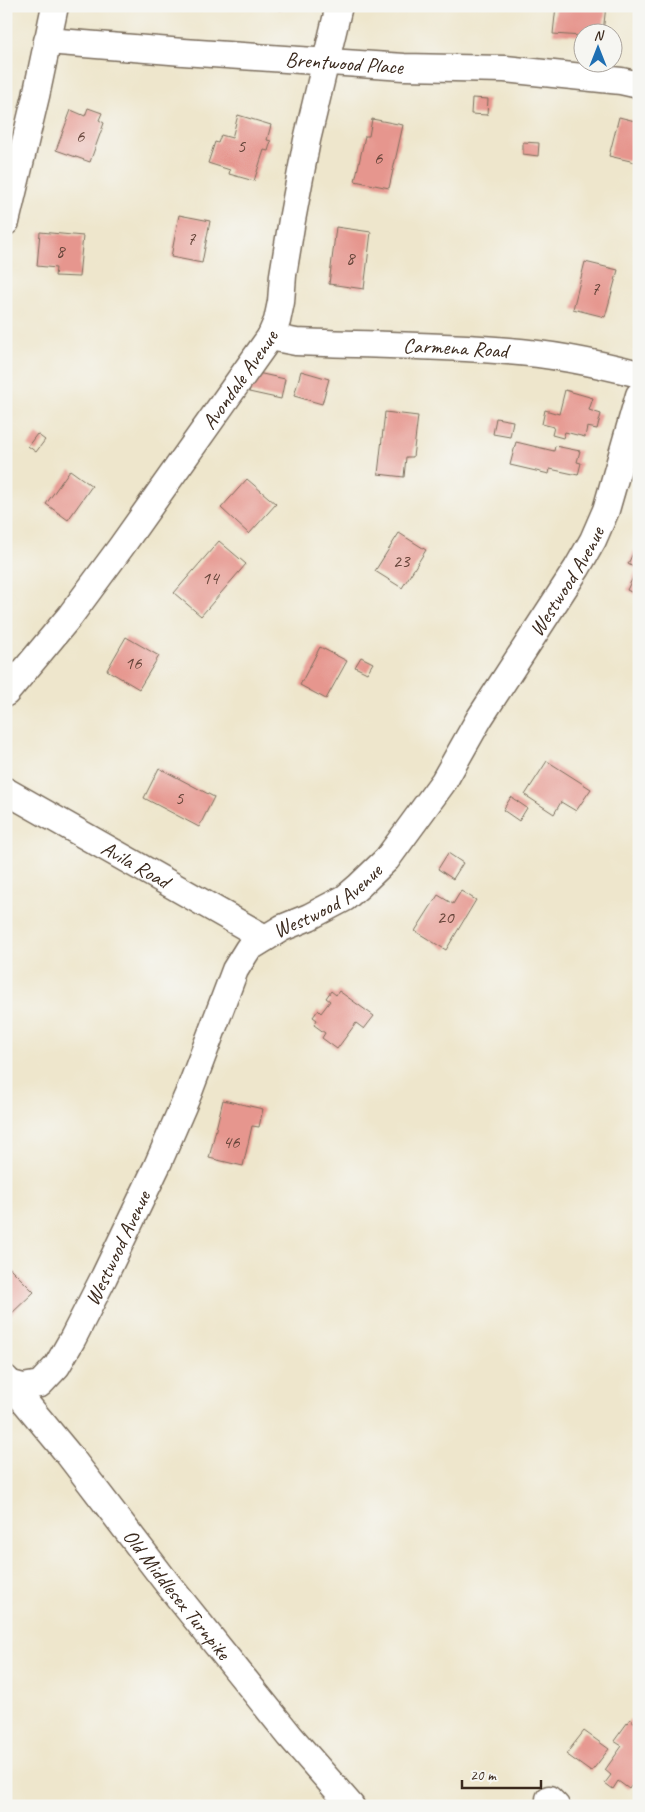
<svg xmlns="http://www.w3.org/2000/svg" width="645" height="1812" font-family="Caveat,sans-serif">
<rect width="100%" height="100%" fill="#f6f6f2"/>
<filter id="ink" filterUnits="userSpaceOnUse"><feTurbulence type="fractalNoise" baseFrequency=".02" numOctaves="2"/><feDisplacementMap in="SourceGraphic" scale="10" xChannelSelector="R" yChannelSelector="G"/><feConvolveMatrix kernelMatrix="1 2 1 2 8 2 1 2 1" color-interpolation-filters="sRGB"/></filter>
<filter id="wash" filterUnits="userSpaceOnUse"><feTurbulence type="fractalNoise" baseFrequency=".0096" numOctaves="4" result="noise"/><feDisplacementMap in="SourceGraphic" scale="20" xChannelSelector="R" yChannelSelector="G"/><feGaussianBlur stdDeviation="1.12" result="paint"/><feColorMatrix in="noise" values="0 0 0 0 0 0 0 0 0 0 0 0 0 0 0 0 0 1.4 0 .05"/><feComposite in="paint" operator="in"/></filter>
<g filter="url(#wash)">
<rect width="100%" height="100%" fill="#eee6cc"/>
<g id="blocks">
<path fill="#e6968e" d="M 269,6 L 282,6 L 281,10 Z
M 556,6 L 606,6 L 603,32 L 582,32 L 582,36 L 553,34 Z
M 472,98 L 488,99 L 487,115 L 471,114 Z
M 88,108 L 102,113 L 99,120 L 104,123 L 90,162 L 56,150 L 71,110 L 85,116 Z
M 238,115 L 271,125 L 267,140 L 271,141 L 268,151 L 264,150 L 254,181 L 229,174 L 230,170 L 208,163 L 215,142 L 218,143 L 221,135 L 232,138 Z
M 619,117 L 639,122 L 639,163 L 609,156 Z
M 372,119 L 403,125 L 389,188 L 355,181 L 365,136 L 369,136 Z
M 523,142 L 539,143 L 538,156 L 523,154 Z
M 179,215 L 210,221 L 202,263 L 171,257 Z
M 336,227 L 371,232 L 364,289 L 329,284 Z
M 40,232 L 83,236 L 79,277 L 55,276 L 56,268 L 37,266 Z
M 585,262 L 618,270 L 605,317 L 573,309 Z
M 301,371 L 329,379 L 322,404 L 294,396 Z
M 253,372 L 285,379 L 281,399 L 249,392 Z
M 565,390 L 593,398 L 589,410 L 601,414 L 597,429 L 587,427 L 585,437 L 565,432 L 563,438 L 552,435 L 554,427 L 542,424 L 545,410 L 559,414 Z
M 385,412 L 418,416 L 413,457 L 406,457 L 404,477 L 378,474 Z
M 496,418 L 513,421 L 510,437 L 493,434 Z
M 37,434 L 45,440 L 36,452 L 28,446 Z
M 516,442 L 554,451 L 555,446 L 580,451 L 577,462 L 581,463 L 578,475 L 550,469 L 549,474 L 510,465 Z
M 70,470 L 92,486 L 68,520 L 46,504 Z
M 247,479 L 276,504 L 249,534 L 221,508 Z
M 399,533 L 426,550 L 402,588 L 375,571 Z
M 219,541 L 246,564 L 201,616 L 174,593 Z
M 634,551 L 639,553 L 639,596 L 627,590 L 637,569 L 628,564 Z
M 126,637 L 159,656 L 139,689 L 107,670 Z
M 320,647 L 347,661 L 326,699 L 300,685 Z
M 361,657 L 373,663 L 367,673 L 355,667 Z
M 547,761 L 591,789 L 576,811 L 561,802 L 554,814 L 525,795 Z
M 159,768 L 214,797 L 199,827 L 144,798 Z
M 511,797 L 527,808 L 519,821 L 503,810 Z
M 448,853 L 463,863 L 453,879 L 438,869 Z
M 461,891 L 476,900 L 446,950 L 415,931 L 438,895 L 453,904 Z
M 331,991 L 336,995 L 339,991 L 374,1016 L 364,1029 L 356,1023 L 337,1049 L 322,1038 L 325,1033 L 314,1025 L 317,1020 L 313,1017 L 318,1010 L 321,1013 L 330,1001 L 326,998 Z
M 223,1100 L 263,1109 L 259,1127 L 252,1126 L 243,1166 L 209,1158 Z
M 6,1264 L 34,1292 L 9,1316 L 6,1313 Z
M 630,1719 L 639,1726 L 639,1775 L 629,1789 L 618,1781 L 613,1789 L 605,1783 L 611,1775 L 605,1770 L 622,1746 L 614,1741 Z
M 584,1731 L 609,1749 L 591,1772 L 566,1754 Z"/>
</g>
</g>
<g filter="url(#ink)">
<use href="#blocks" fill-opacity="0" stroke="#7a6c5b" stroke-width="1"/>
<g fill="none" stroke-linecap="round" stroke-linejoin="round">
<defs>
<g id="minor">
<path id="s1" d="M 47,41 L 183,52 L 404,67 L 505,69 L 621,81 L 639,85"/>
<path d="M 6,222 L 36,96 L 55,6"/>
<path id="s2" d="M 270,337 L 296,342 C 366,345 438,345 508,351 C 552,354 596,363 639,374"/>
<path id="s3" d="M 6,693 L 70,616 L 121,547 L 270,337 L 277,321 L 281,302 L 283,275 L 292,220 L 307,140 L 339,6"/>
<path id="s4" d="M 6,791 L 265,938"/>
<path id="s5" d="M 6,1379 L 69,1455 L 167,1583 L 290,1736 L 351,1806"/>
<path id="s6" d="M 12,1384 L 23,1387 L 40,1384 L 57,1366 L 73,1338 L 104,1277 L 157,1166 L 189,1092 L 235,970 L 248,949 L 282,928 L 309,917 L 345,898 L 359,886 L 387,859 L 444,781 L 479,719 L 577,568 L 593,540 L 606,510 L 639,395"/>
<path d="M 549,1799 L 556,1806"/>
</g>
</defs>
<use href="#minor" stroke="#7a6c5b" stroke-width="29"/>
<use href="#minor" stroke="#fff" stroke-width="26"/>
</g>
</g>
<g text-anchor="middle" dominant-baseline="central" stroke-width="4.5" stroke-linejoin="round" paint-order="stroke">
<g font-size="19" fill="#66453a">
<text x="80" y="136">6</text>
<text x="241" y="146">5</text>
<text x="378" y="158">6</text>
<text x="191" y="239">7</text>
<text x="60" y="251">8</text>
<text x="350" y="258">8</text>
<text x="595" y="289">7</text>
<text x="401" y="561">23</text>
<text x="210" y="578">14</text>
<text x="133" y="663">16</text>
<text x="179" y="798">5</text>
<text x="445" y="917">20</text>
<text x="231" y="1142">46</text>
</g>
<g font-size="21" fill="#3b2a1e" stroke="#f6f6f2">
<text stroke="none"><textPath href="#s1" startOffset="298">Brentwood Place</textPath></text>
<text stroke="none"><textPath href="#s2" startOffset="186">Carmena Road</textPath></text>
<text stroke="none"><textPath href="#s3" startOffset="391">Avondale Avenue</textPath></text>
<text stroke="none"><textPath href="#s6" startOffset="1011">Westwood Avenue</textPath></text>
<text stroke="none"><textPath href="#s4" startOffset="149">Avila Road</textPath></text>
<text stroke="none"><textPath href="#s6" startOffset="606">Westwood Avenue</textPath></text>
<text stroke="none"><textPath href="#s6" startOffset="186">Westwood Avenue</textPath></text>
<text stroke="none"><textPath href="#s5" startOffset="275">Old Middlesex Turnpike</textPath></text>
</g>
</g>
<rect width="645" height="1812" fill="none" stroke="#f6f6f2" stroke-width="25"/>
<g transform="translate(598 48)"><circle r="24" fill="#f6f6f2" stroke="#aba49d"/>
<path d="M0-4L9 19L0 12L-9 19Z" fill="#1f6fb2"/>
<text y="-8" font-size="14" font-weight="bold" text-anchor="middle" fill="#3b2a1e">N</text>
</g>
<path d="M462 1780v8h79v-8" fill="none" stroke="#3b2a1e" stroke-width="2.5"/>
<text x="470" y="1780" font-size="15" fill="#3b2a1e" stroke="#f6f6f2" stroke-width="4" paint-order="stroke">20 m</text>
</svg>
